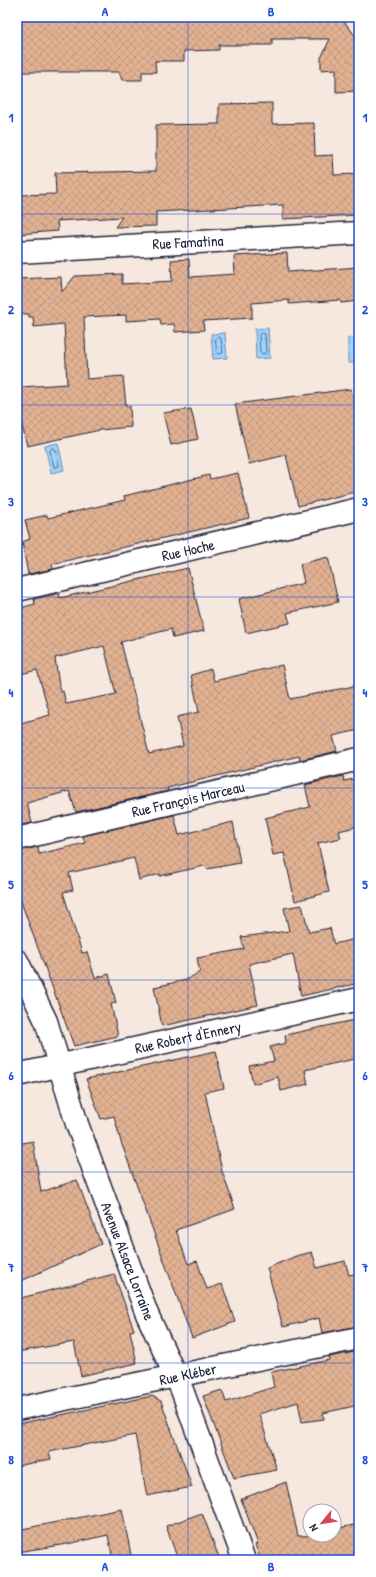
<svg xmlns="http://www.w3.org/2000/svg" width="376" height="1577" font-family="'Patrick Hand',sans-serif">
<defs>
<pattern id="water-ripples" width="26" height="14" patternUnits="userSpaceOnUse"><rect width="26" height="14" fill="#9ed3fd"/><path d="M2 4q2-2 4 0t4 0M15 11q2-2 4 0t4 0" fill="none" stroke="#88b5da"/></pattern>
<pattern id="building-cross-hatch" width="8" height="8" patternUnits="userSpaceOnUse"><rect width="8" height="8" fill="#e1b192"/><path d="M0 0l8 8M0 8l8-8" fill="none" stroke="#c1987f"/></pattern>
</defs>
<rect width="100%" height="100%" fill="#f6e8de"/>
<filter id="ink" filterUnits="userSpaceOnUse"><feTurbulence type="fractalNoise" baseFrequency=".025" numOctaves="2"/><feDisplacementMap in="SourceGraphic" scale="8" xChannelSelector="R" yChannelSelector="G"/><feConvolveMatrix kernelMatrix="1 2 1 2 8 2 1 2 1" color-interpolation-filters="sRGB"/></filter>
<g filter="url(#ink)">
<path fill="url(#water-ripples)" stroke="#6c8caf" d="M 268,328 L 270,358 L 256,359 L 255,329 Z
M 225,333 L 227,358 L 213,359 L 211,334 Z
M 359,337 L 359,363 L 348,363 L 348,338 Z
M 58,443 L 64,470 L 51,473 L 45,446 Z"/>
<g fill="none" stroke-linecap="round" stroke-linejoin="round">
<path stroke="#546989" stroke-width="1" d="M 261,333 L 265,334 L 266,352 L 264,354 L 260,353 L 259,335 Z
M 220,337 L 221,339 L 223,353 L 218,354 L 217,353 L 215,339 Z
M 54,448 L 56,450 L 59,465 L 56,468 L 54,467 L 50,451 L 51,449 Z"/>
</g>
<path fill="url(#building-cross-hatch)" stroke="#22223b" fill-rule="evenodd" d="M 17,17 L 341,17 L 359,41 L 359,91 L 336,92 L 336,69 L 321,70 L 321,58 L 330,39 L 272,39 L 272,45 L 219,45 L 219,50 L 184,51 L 184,61 L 155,61 L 156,72 L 142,72 L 142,80 L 122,80 L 119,72 L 17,72 Z
M 272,103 L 272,124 L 314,123 L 315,156 L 333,155 L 334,175 L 359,174 L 359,215 L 283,219 L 283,205 L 156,212 L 156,226 L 115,227 L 122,217 L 57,221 L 58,231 L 17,234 L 17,195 L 56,194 L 55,173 L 156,171 L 156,125 L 219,124 L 219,104 Z
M 287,253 L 288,272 L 359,267 L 359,301 L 341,303 L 340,300 L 289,304 L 289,300 L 252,303 L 252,318 L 203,321 L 204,330 L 175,332 L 174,324 L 161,325 L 160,319 L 126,321 L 126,315 L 84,317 L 87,379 L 123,376 L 126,406 L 130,406 L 131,427 L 100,430 L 27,446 L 20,417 L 17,417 L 17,394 L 21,394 L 21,387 L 67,384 L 64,324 L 34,327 L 33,317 L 29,317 L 29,314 L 17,314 L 17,279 L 61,277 L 62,292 L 75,276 L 122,274 L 122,284 L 172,281 L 171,260 L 189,259 L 190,277 L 235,274 L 234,256 Z
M 351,389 L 359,422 L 359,491 L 298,506 L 286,455 L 249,464 L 235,404 Z
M 191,409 L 198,439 L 171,445 L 163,413 Z
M 238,473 L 249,518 L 52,564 L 53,569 L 28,574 L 22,542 L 30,539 L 25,520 L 47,515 L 48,518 L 125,500 L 124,496 L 209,475 L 210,479 Z
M 328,557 L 338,602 L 287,613 L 290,623 L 246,633 L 239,599 L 304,583 L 300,564 Z
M 188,568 L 204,631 L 173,638 L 171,629 L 121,642 L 149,754 L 183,746 L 177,717 L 199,712 L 191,675 L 211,669 L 214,681 L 282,665 L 290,699 L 359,685 L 359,730 L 333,736 L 337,751 L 300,760 L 299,756 L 167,788 L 168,791 L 76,812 L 69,791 L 27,803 L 32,823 L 17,826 L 17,724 L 50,715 L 37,670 L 17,675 L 17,609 L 35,604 L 34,599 L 59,593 L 60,598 ZM 104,646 L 116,694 L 66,704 L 63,691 L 60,692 L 55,658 Z
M 343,776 L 344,781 L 359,778 L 359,826 L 339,831 L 341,838 L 318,843 L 329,892 L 295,901 L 284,853 L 273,855 L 265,818 L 310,807 L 305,785 Z
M 174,815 L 179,835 L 233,822 L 240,863 L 207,869 L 204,866 L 160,876 L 160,874 L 139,880 L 134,858 L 69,873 L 73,890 L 63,892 L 82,953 L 87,952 L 95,978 L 109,974 L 116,1003 L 111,1004 L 118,1036 L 74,1046 L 17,891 L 17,851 L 38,847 L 39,854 L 85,843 L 83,836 Z
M 302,905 L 309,932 L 330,928 L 334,944 L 359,938 L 359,983 L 301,996 L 293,954 L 249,964 L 258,1005 L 162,1026 L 154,987 L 186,980 L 200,972 L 197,958 L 244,949 L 241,937 L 289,931 L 284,908 Z
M 359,1019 L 359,1058 L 305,1070 L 308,1084 L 281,1091 L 278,1077 L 253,1084 L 249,1066 L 274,1061 L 270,1047 L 286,1043 L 285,1035 Z
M 216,1051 L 224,1088 L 205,1092 L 222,1171 L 235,1209 L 176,1230 L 188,1264 L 197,1261 L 207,1289 L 222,1284 L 235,1322 L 192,1338 L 121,1142 L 114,1116 L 101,1119 L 86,1079 Z
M 33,1141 L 41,1192 L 77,1180 L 101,1244 L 17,1283 L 17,1144 Z
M 312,1252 L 317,1268 L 345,1261 L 349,1275 L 359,1273 L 359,1326 L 322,1333 L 319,1318 L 283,1327 L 267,1268 L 296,1256 Z
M 114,1274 L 134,1330 L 130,1331 L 137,1363 L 81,1376 L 74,1342 L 17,1352 L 17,1299 Z
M 359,1351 L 359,1405 L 323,1413 L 324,1419 L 302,1422 L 298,1402 L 259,1414 L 277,1470 L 234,1478 L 203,1396 L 222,1390 L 226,1402 L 274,1387 L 271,1372 L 329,1360 L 329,1357 Z
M 152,1396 L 161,1401 L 192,1487 L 147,1496 L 135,1435 L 49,1452 L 51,1459 L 17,1466 L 17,1424 Z
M 286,1482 L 298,1536 L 334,1535 L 334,1529 L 359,1524 L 359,1560 L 261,1560 L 255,1545 L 258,1544 L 241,1499 Z
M 122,1509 L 132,1560 L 113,1560 L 108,1535 L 67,1544 L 17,1552 L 17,1530 Z
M 202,1513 L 220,1560 L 178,1560 L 166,1526 Z"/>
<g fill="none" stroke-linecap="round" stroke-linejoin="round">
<defs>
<path id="street" d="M 17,252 L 359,233
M 17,590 L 359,509
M 17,839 L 359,759
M 17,961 L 46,1021 L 77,1124 L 147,1314 L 182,1390 L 244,1560
M 17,1075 L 359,999
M 17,1409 L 359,1338"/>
</defs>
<use href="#street" stroke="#22223b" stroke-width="25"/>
<use href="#street" stroke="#fff" stroke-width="22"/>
</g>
</g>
<path fill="none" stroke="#1d4ed8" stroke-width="1" stroke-opacity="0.55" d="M 188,17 L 188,1560M 17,214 L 359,214M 17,405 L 359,405M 17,597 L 359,597M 17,788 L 359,788M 17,980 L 359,980M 17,1172 L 359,1172M 17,1363 L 359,1363"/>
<g text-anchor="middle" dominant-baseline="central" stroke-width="3" stroke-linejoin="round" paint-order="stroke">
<g font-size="15" fill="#22223b" stroke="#fff">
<text transform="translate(188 242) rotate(-3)">Rue Famatina</text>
<text transform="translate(188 550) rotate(-13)">Rue Hoche</text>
<text transform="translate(188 799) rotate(-13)">Rue François Marceau</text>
<text transform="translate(188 1037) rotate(-12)">Rue Robert d'Ennery</text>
<text transform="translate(128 1261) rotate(69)">Avenue Alsace Lorraine</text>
<text transform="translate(188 1374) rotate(-12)">Rue Kléber</text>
</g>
</g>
<rect width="376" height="1577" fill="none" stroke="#fff" stroke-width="44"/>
<g transform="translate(322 1523) rotate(240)"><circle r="19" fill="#ffffff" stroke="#a7a7b1"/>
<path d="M0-3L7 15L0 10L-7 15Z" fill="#d1495b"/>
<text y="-6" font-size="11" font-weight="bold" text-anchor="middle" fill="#22223b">N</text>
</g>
<rect x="22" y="22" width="332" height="1533" fill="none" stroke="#1d4ed8" stroke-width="1.5"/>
<g font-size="13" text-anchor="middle" font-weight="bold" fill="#1d4ed8">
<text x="105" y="16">A</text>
<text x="271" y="16">B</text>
<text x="11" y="122">1</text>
<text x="365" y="122">1</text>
<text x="11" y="314">2</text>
<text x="365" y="314">2</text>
<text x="11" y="506">3</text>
<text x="365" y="506">3</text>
<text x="11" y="697">4</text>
<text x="365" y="697">4</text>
<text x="11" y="889">5</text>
<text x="365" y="889">5</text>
<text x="11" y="1080">6</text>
<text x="365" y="1080">6</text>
<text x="11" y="1272">7</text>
<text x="365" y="1272">7</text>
<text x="11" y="1464">8</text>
<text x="365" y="1464">8</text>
<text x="105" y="1571">A</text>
<text x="271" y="1571">B</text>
</g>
</svg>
